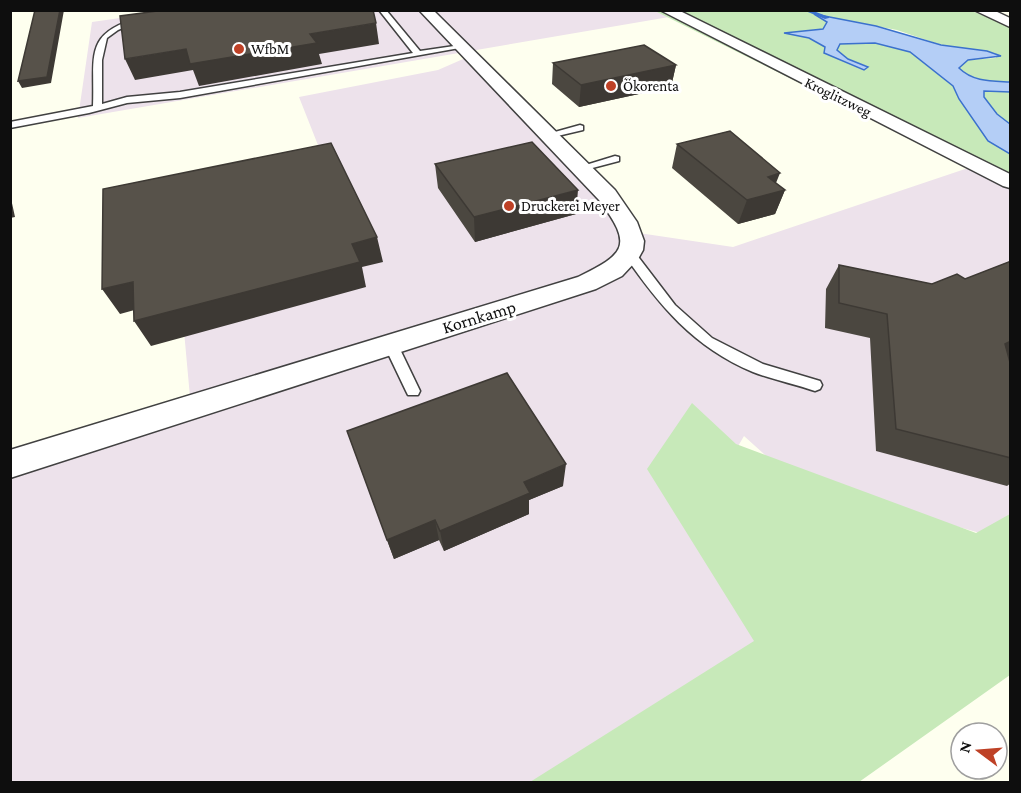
<svg xmlns="http://www.w3.org/2000/svg" width="1021" height="793" font-family="'Crimson Pro',serif">
<rect width="100%" height="100%" fill="#feffef"/>
<path fill="#ede2eb" d="M 176,10 L 666,10 L 675,16 L 78,118 L 92,22 Z
M 470,56 L 632,232 L 733,247 L 977,165 L 1010,181 L 1010,522 L 980,533 L 793,480 L 744,436 L 702,508 L 830,700 L 713,782 L 11,782 L 10,464 L 191,408 L 180,287 L 329,173 L 299,97 L 438,70 Z"/>
<path fill="#c7e9b9" d="M 969,10 L 1010,26 L 1010,82 C 991,81 973,82 959,68 L 967,60 L 996,58 L 995,53 L 941,45 L 897,30 L 817,15 L 828,22 L 823,29 L 785,33 L 809,38 L 825,47 L 824,53 L 864,69 L 867,66 L 848,59 L 837,50 L 840,44 L 875,43 L 910,52 L 953,86 L 959,99 L 988,141 L 1010,154 L 1010,188 L 655,11 Z
M 984,91 L 1010,92 L 1010,124 L 997,114 L 984,97 Z
M 692,403 L 736,444 L 976,533 L 1010,514 L 1010,675 L 859,782 L 530,782 L 754,641 L 647,469 Z"/>
<path fill="#b4cef6" stroke="#3b71cd" stroke-width="1.5" d="M 814,14 L 876,26 L 941,45 L 987,51 L 1001,56 L 968,60 L 959,68 C 973,82 992,81 1010,82 L 1010,92 L 984,91 L 984,97 L 997,114 L 1010,124 L 1010,154 L 988,141 L 959,99 L 953,86 L 910,52 L 875,43 L 840,44 L 837,50 L 848,59 L 868,67 L 864,70 L 824,53 L 825,47 L 809,38 L 784,33 L 823,29 L 827,22 Z"/>
<g fill="none" stroke-linecap="round" stroke-linejoin="round">
<path fill="#3b71cd" fill-rule="evenodd" d="M 811,10 L 829,17 L 829,18 L 825,19 L 803,10 Z"/>
<defs>
<path id="service" d="M 379,10 L 386,10 L 420,51 L 461,45 L 465,47 L 180,98 L 127,103 L 89,113 L 10,128 L 10,122 L 93,106 C 95,57 83,33 139,18 L 142,20 L 118,30 L 107,38 L 102,60 L 102,104 L 127,97 L 180,92 L 413,53 Z
M 580,125 L 583,126 L 583,130 L 549,138 L 544,135 Z
M 615,156 L 619,157 L 619,161 L 581,171 L 576,168 Z
M 629,249 L 633,250 L 675,305 L 712,338 L 763,364 L 820,381 L 822,385 L 820,389 L 815,391 C 795,384 773,380 753,372 C 693,347 659,305 623,253 Z
M 391,340 L 396,341 L 420,391 L 418,395 L 408,395 L 406,391 L 384,345 Z"/>
<path id="minor" d="M 419,10 L 433,10 L 615,190 L 637,222 L 644,241 L 643,250 L 638,259 L 622,276 L 596,289 L 10,478 L 10,450 L 578,277 C 625,254 634,246 599,200 Z
M 660,10 L 678,10 L 1010,174 L 1010,188 L 1003,186 Z
M 974,10 L 993,10 L 1010,18 L 1010,27 Z"/>
</defs>
<use href="#service" stroke="#414141" stroke-width="3"/>
<use href="#minor" stroke="#414141" stroke-width="3"/>
<use href="#service" fill="#fff" fill-rule="evenodd"/>
<use href="#minor" fill="#fff" fill-rule="evenodd"/>
</g>
<path fill="#4b4740" d="M 553,63 L 676,65 L 671,87 L 579,107 L 552,84 Z
M 677,144 L 776,183 L 785,190 L 775,214 L 738,224 L 672,168 Z
M 435,164 L 576,214 L 475,242 L 438,188 Z
M 1011,261 L 1011,355 L 1008,356 L 1011,366 L 1011,483 L 1007,486 L 876,451 L 870,338 L 825,328 L 826,289 L 839,265 L 932,284 L 965,279 Z
M 347,431 L 563,486 L 529,500 L 529,514 L 444,551 L 439,540 L 394,559 Z"/>
<path fill="#3d3934" d="M 60,10 L 64,10 L 51,83 L 22,88 L 18,81 Z
M 376,23 L 379,44 L 319,54 L 322,64 L 199,86 L 193,70 L 135,80 L 125,59 L 186,49 L 310,34 Z
M 676,65 L 671,87 L 579,107 L 581,85 Z
M 780,173 L 772,193 L 785,190 L 775,214 L 738,224 L 747,200 L 768,177 Z
M 578,190 L 576,214 L 475,242 L 474,217 Z
M 10,194 L 15,217 L 10,218 Z
M 377,237 L 383,262 L 362,267 L 366,287 L 151,346 L 134,321 L 352,244 Z
M 133,282 L 149,306 L 120,314 L 102,289 Z
M 1011,341 L 1011,355 L 982,368 L 1005,344 Z
M 566,464 L 563,486 L 529,500 L 529,514 L 444,551 L 440,531 L 524,482 Z
M 435,520 L 439,540 L 394,559 L 387,540 Z"/>
<path fill="#57524a" stroke="#3d3934" stroke-width="1.5" d="M 35,10 L 60,10 L 47,77 L 18,81 Z
M 165,10 L 373,10 L 376,23 L 310,34 L 317,43 L 190,64 L 186,49 L 125,59 L 120,16 Z
M 644,45 L 676,65 L 581,85 L 553,63 Z
M 730,131 L 780,173 L 768,177 L 785,190 L 747,200 L 677,144 Z
M 532,142 L 578,190 L 474,217 L 435,164 Z
M 331,143 L 377,237 L 352,244 L 360,262 L 134,321 L 133,282 L 102,289 L 103,189 Z
M 1011,261 L 1011,341 L 1005,344 L 1011,366 L 1011,458 L 896,429 L 887,314 L 839,303 L 839,265 L 932,284 L 957,274 L 965,279 Z
M 507,373 L 566,464 L 524,482 L 530,493 L 440,531 L 435,520 L 387,540 L 347,431 Z"/>
<g fill="#be4126" stroke="#fff" stroke-width="2">
<circle cx="239" cy="49" r="6"/>
<circle cx="611" cy="86" r="6"/>
<circle cx="509" cy="206" r="6"/>
</g>
<g text-anchor="middle" dominant-baseline="central" stroke-width="6" stroke-linejoin="round" paint-order="stroke">
<g font-size="15" fill="#0e0e0e" stroke="#fff" text-anchor="start">
<text x="251" y="49">WfbM</text>
<text x="623" y="86">Ökorenta</text>
<text x="521" y="206">Druckerei Meyer</text>
</g>
<g font-size="15" fill="#0e0e0e" stroke="#fff">
<text transform="translate(838 97) rotate(26)">Kroglitzweg</text>
</g>
<g font-size="18" fill="#0e0e0e" stroke="#fff">
<text transform="translate(479 317) rotate(-17)">Kornkamp</text>
</g>
</g>
<rect width="1021" height="793" fill="none" stroke="#0e0e0e" stroke-width="24"/>
<g transform="translate(979 751) rotate(286)"><circle r="28" fill="#ffffff" stroke="#9f9f9f" stroke-width="1.5"/>
<path d="M0-4.5L10 22L0 15L-10 22Z" fill="#be4126"/>
<text y="-9" font-size="16" font-weight="bold" text-anchor="middle" fill="#0e0e0e">N</text>
</g>
</svg>
